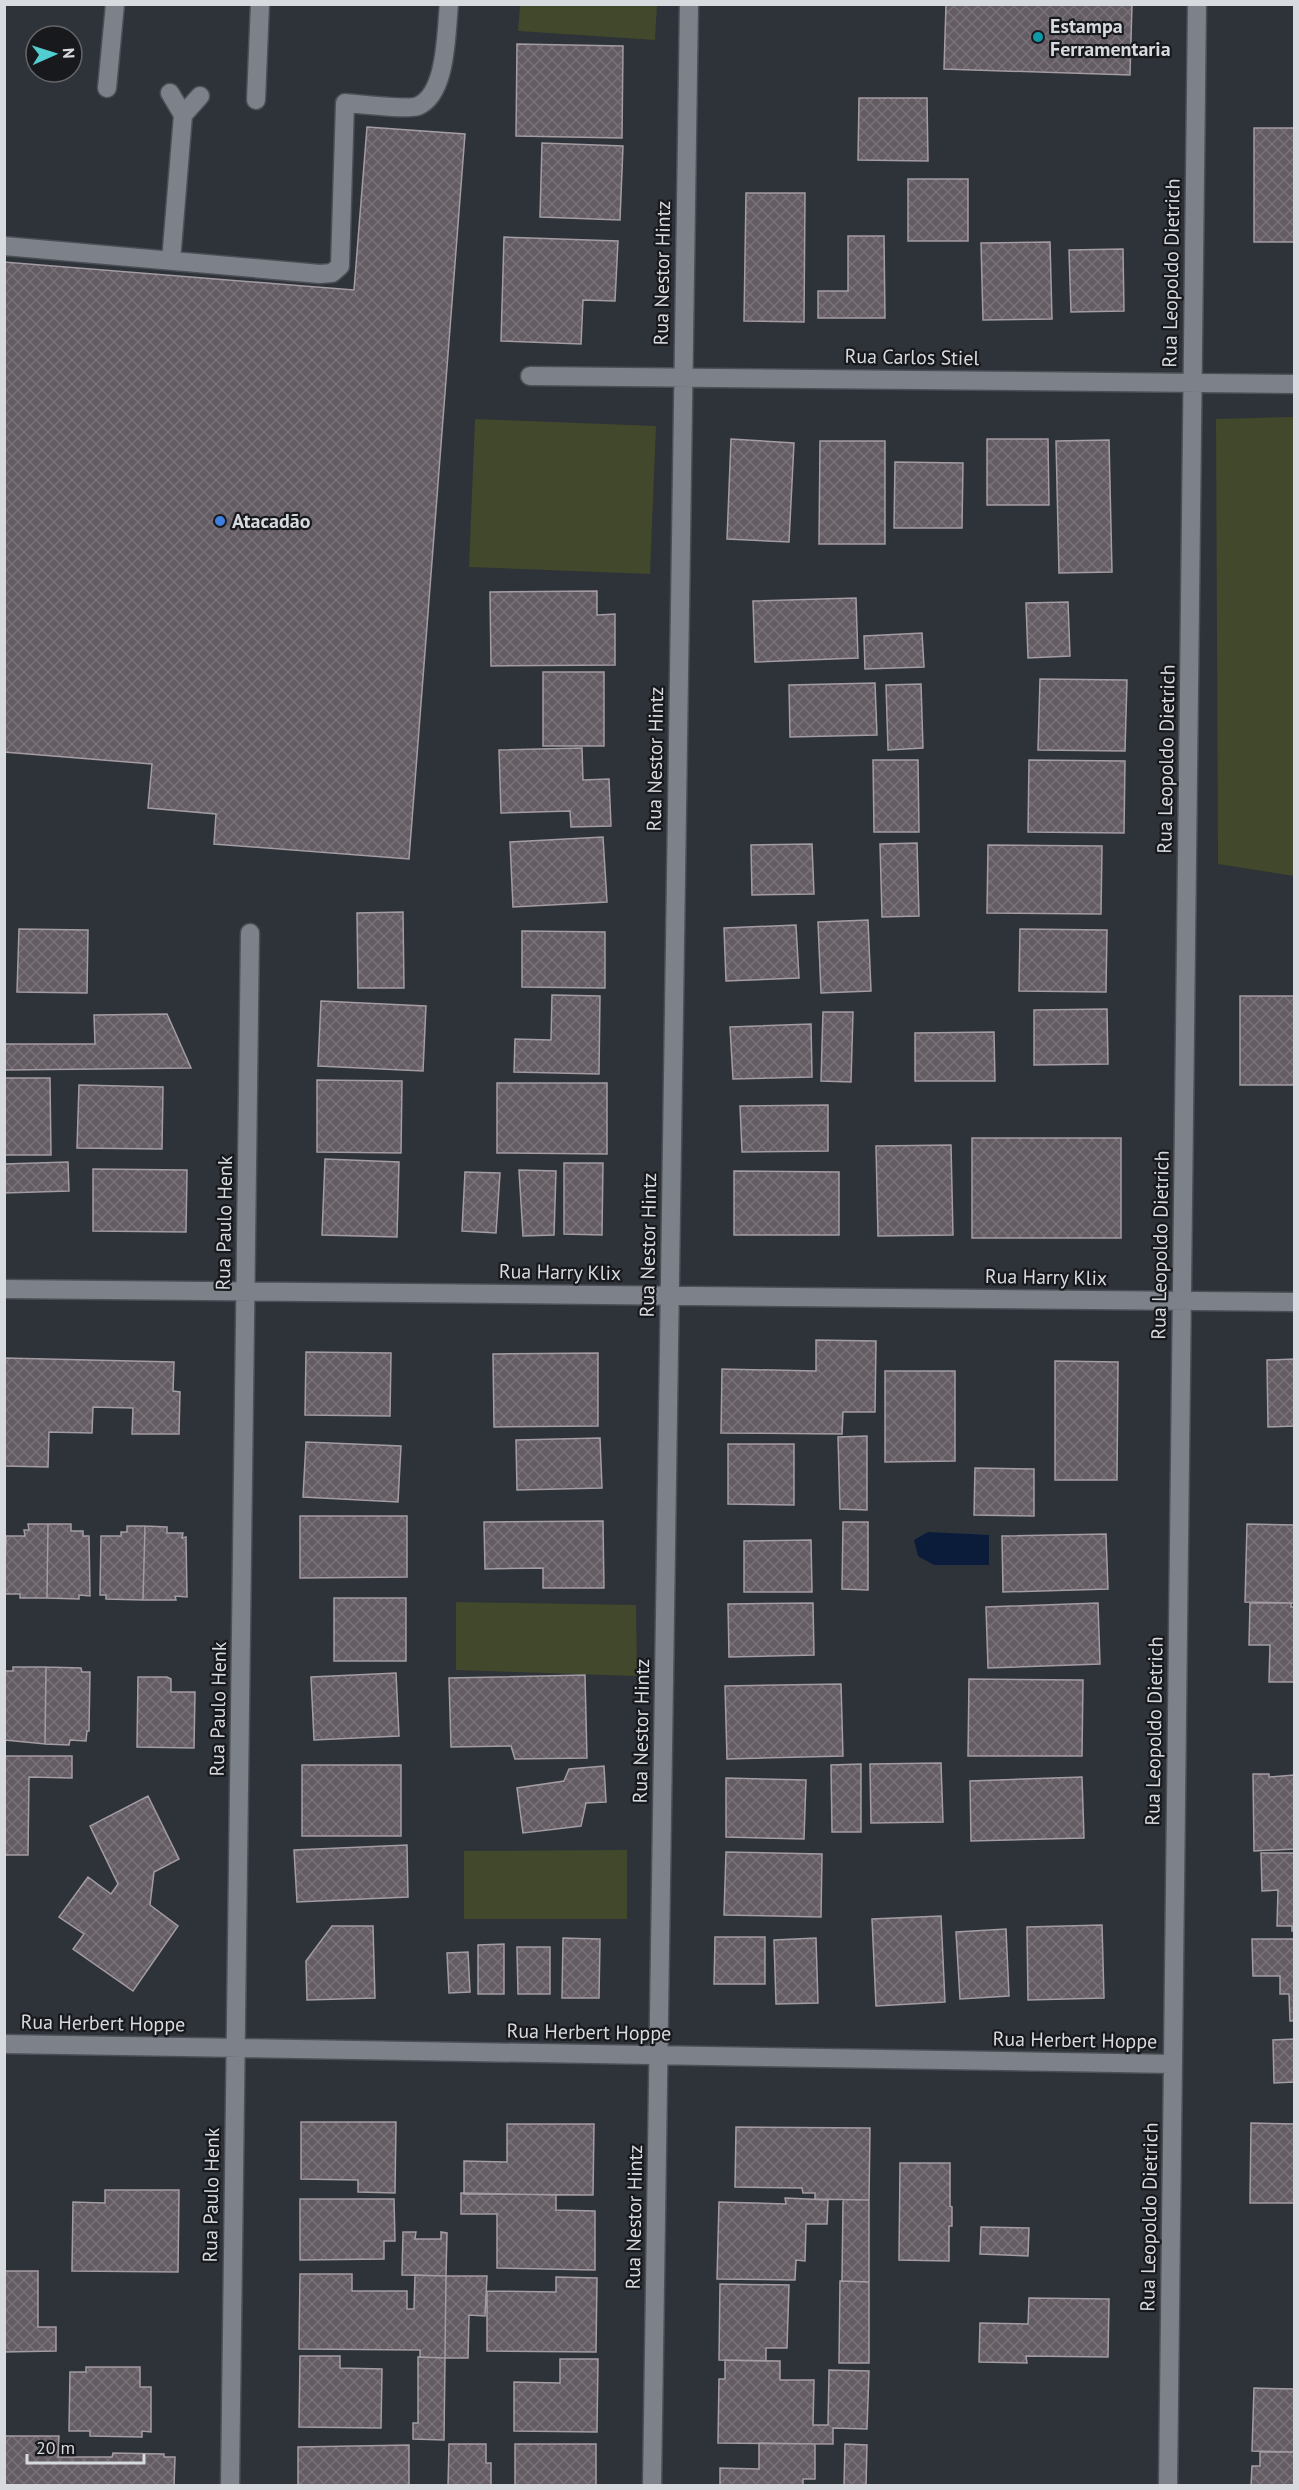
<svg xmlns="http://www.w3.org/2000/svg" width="1299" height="2490" font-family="'PT Sans',sans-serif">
<defs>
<pattern id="building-cross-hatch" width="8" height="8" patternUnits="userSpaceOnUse" patternTransform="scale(1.5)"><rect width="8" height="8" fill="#635c63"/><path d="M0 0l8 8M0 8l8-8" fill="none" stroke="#797379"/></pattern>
</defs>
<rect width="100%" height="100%" fill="#2e3239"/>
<path fill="#41482b" d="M 520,5 L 657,5 L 655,40 L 518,31 Z
M 1294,417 L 1294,876 L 1218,864 L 1216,419 Z
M 475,419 L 656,426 L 650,574 L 469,567 Z
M 456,1602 L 636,1605 L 637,1676 L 456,1670 Z
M 627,1850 L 627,1919 L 464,1919 L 464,1851 Z"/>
<path fill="#0b1b3a" d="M 928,1532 L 989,1535 L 989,1565 L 934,1565 L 918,1556 L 914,1540 Z"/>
<path fill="url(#building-cross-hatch)" stroke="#a49ca3" stroke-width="1.5" d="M 946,4 L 1132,4 L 1130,75 L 944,69 Z
M 517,44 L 623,46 L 622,138 L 516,136 Z
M 859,98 L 927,98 L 928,161 L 858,160 Z
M 367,127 L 465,134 L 409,859 L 214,844 L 216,814 L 148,808 L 152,764 L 4,752 L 4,262 L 354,290 Z
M 1254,128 L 1294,128 L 1294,242 L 1254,242 Z
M 542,143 L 623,146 L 620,220 L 540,217 Z
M 908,179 L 968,179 L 968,241 L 908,241 Z
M 746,193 L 805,193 L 804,322 L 744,321 Z
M 848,236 L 884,236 L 885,318 L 818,318 L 818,291 L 848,291 Z
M 504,237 L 618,241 L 615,301 L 583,300 L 581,344 L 501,341 Z
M 1050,242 L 1052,319 L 983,320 L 981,243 Z
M 1123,249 L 1124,311 L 1071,312 L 1069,250 Z
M 731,439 L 794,443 L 789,542 L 727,539 Z
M 987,439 L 1048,439 L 1049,505 L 987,505 Z
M 1109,440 L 1112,572 L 1059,573 L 1056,441 Z
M 820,441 L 885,441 L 885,544 L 819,544 Z
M 895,462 L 963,463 L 962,528 L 894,528 Z
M 597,591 L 597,615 L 615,614 L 615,665 L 491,666 L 490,592 Z
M 856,598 L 858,658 L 755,662 L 753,601 Z
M 1068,602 L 1070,656 L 1028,658 L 1026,603 Z
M 922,633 L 924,667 L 865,669 L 864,636 Z
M 543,672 L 604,672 L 604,746 L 543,746 Z
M 1040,679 L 1127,680 L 1125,751 L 1038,750 Z
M 875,683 L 877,735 L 790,737 L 789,685 Z
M 921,684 L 923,748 L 888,750 L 886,685 Z
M 582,748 L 583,780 L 609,779 L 611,826 L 571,827 L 570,811 L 501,813 L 499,750 Z
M 873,760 L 918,760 L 919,832 L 874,832 Z
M 1029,760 L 1125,761 L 1124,833 L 1028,832 Z
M 603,837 L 607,902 L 513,907 L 510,842 Z
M 917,843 L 919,916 L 882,917 L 880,844 Z
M 812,844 L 814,894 L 752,895 L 751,845 Z
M 988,845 L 1102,846 L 1101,914 L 987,913 Z
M 403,912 L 404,988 L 358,988 L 357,913 Z
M 868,920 L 871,991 L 821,993 L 818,922 Z
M 796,925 L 799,978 L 726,981 L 724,928 Z
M 19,929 L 88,930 L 87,993 L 17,992 Z
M 1020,929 L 1107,930 L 1106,992 L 1019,991 Z
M 522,931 L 605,932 L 605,988 L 522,987 Z
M 552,995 L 600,996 L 599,1074 L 514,1072 L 515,1039 L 551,1040 Z
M 1240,996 L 1294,996 L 1294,1085 L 1240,1085 Z
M 321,1001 L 426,1006 L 423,1071 L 318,1066 Z
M 1107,1009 L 1108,1064 L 1034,1065 L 1034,1010 Z
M 823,1012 L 853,1012 L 851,1082 L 821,1081 Z
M 167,1014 L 191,1068 L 4,1070 L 4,1044 L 95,1044 L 94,1015 Z
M 811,1024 L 812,1077 L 733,1079 L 730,1027 Z
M 994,1032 L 995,1081 L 915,1081 L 915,1033 Z
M 4,1078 L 50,1078 L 51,1155 L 4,1155 Z
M 317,1080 L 402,1081 L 401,1153 L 317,1152 Z
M 497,1083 L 607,1083 L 607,1154 L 497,1153 Z
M 79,1085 L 163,1087 L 162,1149 L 77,1148 Z
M 828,1105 L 828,1151 L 742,1152 L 740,1106 Z
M 972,1138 L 1121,1138 L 1121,1238 L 972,1238 Z
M 951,1145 L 953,1235 L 878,1236 L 876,1146 Z
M 325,1159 L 399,1162 L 397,1237 L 322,1235 Z
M 68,1162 L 69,1191 L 4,1193 L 4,1164 Z
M 564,1163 L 603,1163 L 602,1235 L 564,1234 Z
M 93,1169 L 187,1170 L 186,1232 L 93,1231 Z
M 519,1170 L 556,1171 L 554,1235 L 523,1236 Z
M 734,1171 L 839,1172 L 839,1235 L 734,1235 Z
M 465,1172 L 500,1173 L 496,1233 L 462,1231 Z
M 816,1340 L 876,1341 L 875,1412 L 843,1412 L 842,1434 L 721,1433 L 722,1369 L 816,1371 Z
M 306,1352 L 391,1353 L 390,1416 L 305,1415 Z
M 598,1353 L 598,1426 L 494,1427 L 493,1354 Z
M 4,1358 L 174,1362 L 173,1391 L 180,1392 L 179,1434 L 132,1434 L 133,1408 L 93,1407 L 92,1433 L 49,1432 L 48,1467 L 4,1466 Z
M 1294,1359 L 1294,1426 L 1268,1427 L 1267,1360 Z
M 1055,1361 L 1118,1362 L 1117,1480 L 1055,1480 Z
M 885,1371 L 955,1371 L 955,1461 L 885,1462 Z
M 867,1436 L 867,1510 L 840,1509 L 838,1437 Z
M 600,1438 L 602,1488 L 517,1490 L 516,1440 Z
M 306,1442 L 401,1446 L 398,1502 L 303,1497 Z
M 728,1444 L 794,1444 L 794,1505 L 728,1504 Z
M 975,1468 L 1034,1469 L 1034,1516 L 974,1515 Z
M 300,1516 L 407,1516 L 407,1577 L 300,1578 Z
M 603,1521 L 604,1588 L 543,1588 L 543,1568 L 485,1569 L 484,1522 Z
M 843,1522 L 868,1522 L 868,1590 L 842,1589 Z
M 28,1524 L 48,1524 L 47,1598 L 20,1598 L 20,1594 L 4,1594 L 6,1536 L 25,1536 L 24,1530 L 29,1530 Z
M 48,1524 L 71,1524 L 71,1531 L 83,1531 L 83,1536 L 89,1536 L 90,1596 L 79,1595 L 79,1599 L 47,1598 Z
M 1247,1524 L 1294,1525 L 1294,1603 L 1245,1602 Z
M 127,1526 L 145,1526 L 143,1600 L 106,1599 L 106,1595 L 100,1595 L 101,1536 L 121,1536 L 121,1532 L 127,1532 Z
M 145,1526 L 167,1527 L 167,1533 L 183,1533 L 182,1538 L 186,1537 L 187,1597 L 175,1596 L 176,1600 L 143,1600 Z
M 1106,1534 L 1108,1589 L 1003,1592 L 1002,1536 Z
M 811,1540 L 812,1592 L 744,1592 L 744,1541 Z
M 334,1598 L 406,1598 L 406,1661 L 334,1661 Z
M 813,1603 L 814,1655 L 729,1657 L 728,1604 Z
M 1098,1603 L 1100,1664 L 988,1668 L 986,1607 Z
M 1250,1603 L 1291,1603 L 1291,1607 L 1294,1607 L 1294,1682 L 1269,1682 L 1270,1645 L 1249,1645 Z
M 13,1667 L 46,1667 L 45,1744 L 5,1740 L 4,1671 L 13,1671 Z
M 46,1667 L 81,1668 L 82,1672 L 90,1672 L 89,1731 L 87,1731 L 86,1741 L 70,1740 L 69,1745 L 45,1744 Z
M 396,1673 L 399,1736 L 314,1740 L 311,1677 Z
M 585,1675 L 587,1758 L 515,1759 L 511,1746 L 451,1747 L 449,1678 Z
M 138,1677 L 167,1677 L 171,1679 L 171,1692 L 195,1692 L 194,1748 L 137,1747 Z
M 969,1679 L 1083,1680 L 1082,1756 L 968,1756 Z
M 841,1684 L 843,1756 L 727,1759 L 725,1686 Z
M 4,1756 L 72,1756 L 72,1778 L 29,1777 L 28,1855 L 4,1855 Z
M 941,1763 L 943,1822 L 871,1823 L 870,1764 Z
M 861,1764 L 861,1832 L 832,1832 L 831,1765 Z
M 302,1765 L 401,1765 L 401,1836 L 302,1836 Z
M 604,1766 L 606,1802 L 586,1803 L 581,1826 L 523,1833 L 517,1788 L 564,1781 L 569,1769 Z
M 1253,1774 L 1269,1774 L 1269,1777 L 1294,1775 L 1294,1849 L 1254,1851 Z
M 1082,1777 L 1084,1838 L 971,1841 L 970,1781 Z
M 726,1778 L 806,1780 L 804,1839 L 726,1837 Z
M 148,1796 L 179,1859 L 154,1872 L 150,1905 L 178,1926 L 133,1991 L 73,1949 L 84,1934 L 59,1917 L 88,1877 L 111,1894 L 118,1884 L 90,1826 Z
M 407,1845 L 408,1897 L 297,1902 L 294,1850 Z
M 726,1852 L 822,1854 L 821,1917 L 724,1915 Z
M 1261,1853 L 1294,1853 L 1294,1931 L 1292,1931 L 1292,1926 L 1277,1926 L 1278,1890 L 1262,1891 Z
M 941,1916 L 945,2002 L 876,2006 L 872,1919 Z
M 1102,1925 L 1104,1998 L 1028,2000 L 1027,1927 Z
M 332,1926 L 373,1926 L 375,1998 L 307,2000 L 306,1961 Z
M 1006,1929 L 1009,1996 L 960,1999 L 956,1932 Z
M 715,1937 L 765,1937 L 765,1984 L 714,1984 Z
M 563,1938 L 600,1939 L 599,1998 L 562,1998 Z
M 816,1938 L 818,2003 L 776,2004 L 774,1940 Z
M 1252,1939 L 1294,1939 L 1294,2021 L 1290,2021 L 1289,1994 L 1280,1994 L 1280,1976 L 1253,1976 Z
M 504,1944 L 504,1994 L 478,1994 L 478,1945 Z
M 517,1947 L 550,1947 L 550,1994 L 518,1994 Z
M 468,1952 L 470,1992 L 449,1993 L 447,1953 Z
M 1294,2039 L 1294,2082 L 1274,2083 L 1273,2040 Z
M 301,2122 L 396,2122 L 395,2193 L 358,2192 L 358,2180 L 301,2179 Z
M 1251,2123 L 1294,2124 L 1294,2203 L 1250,2203 Z
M 507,2124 L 594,2124 L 593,2195 L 464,2194 L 464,2161 L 507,2162 Z
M 736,2127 L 870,2128 L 869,2200 L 815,2199 L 815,2193 L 803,2193 L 802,2188 L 735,2187 Z
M 900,2163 L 950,2163 L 950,2206 L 952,2207 L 952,2226 L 949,2226 L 949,2261 L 899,2260 Z
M 105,2190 L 179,2190 L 178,2272 L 72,2271 L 73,2202 L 105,2203 Z
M 461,2193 L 556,2195 L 556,2210 L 595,2211 L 595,2270 L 497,2268 L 497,2214 L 461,2214 Z
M 785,2198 L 828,2200 L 827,2224 L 806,2224 L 805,2261 L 796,2260 L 795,2280 L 717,2279 L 719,2202 L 786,2204 Z
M 300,2199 L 394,2199 L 395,2241 L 384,2241 L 384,2259 L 300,2260 Z
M 843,2200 L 869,2200 L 869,2282 L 842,2281 Z
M 981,2227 L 1029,2228 L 1028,2256 L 980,2254 Z
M 403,2232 L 416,2232 L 415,2239 L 441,2239 L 441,2232 L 447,2233 L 446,2276 L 402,2275 Z
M 4,2271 L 38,2271 L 38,2327 L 56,2327 L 56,2351 L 4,2352 Z
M 300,2274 L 352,2274 L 352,2291 L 407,2291 L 407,2309 L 414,2309 L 415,2275 L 446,2276 L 445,2358 L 420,2357 L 420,2350 L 299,2349 Z
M 446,2276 L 487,2276 L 485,2316 L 469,2315 L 468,2358 L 445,2358 Z
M 556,2277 L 597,2278 L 596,2352 L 487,2351 L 487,2291 L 556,2292 Z
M 840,2281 L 869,2282 L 869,2363 L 839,2363 Z
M 720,2284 L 789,2285 L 787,2348 L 766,2348 L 766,2361 L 719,2360 Z
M 1029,2298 L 1109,2299 L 1108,2357 L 1026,2356 L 1027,2363 L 979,2362 L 980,2323 L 1028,2324 Z
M 300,2356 L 340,2356 L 340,2368 L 382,2369 L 381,2428 L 299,2427 Z
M 418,2357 L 445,2358 L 444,2440 L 413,2439 L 413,2423 L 418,2423 Z
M 560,2359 L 598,2359 L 597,2432 L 514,2431 L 514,2382 L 560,2383 Z
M 725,2360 L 780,2361 L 780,2380 L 814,2380 L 813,2425 L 828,2425 L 829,2370 L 869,2371 L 867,2429 L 833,2428 L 833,2444 L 718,2443 L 719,2379 L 725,2379 Z
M 86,2367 L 140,2367 L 140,2387 L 151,2387 L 151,2432 L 142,2431 L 142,2437 L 90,2436 L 90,2431 L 69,2431 L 70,2372 L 86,2372 Z
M 1254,2388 L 1294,2389 L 1294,2452 L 1252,2451 Z
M 4,2436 L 59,2436 L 58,2457 L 112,2457 L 113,2453 L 164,2454 L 164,2457 L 175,2457 L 174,2486 L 4,2486 Z
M 759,2443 L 815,2444 L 815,2479 L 803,2479 L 803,2486 L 720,2486 L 720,2468 L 759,2469 Z
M 449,2444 L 486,2444 L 486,2463 L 491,2463 L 491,2486 L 448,2486 Z
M 515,2444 L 596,2444 L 596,2486 L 515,2486 Z
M 845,2444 L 867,2445 L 866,2486 L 844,2486 Z
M 409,2445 L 409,2486 L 298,2486 L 298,2447 Z
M 1260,2452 L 1294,2452 L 1294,2486 L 1251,2486 L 1252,2466 L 1260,2466 Z"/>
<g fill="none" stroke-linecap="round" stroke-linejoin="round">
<defs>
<path id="lane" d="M 107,88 L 115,4
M 170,93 L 183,115 L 200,96
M 256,100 L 260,4
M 4,246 L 320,274 L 332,273 L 340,266 L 345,103 C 359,104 409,110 418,106 C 447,94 446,32 449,4
M 171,261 L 183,115"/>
<path id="street" d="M 530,376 L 1294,384
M 4,1289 L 1294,1302
M 4,2044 L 1173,2064
M 230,2486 L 250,933
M 652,2486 L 689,4
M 1168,2486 L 1197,4"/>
</defs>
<use href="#lane" stroke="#4c4f55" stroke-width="21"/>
<use href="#street" stroke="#4c4f55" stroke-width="21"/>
<use href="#lane" stroke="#7d8189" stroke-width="18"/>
<use href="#street" stroke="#7d8189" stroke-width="18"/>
</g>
<circle fill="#0f9aa8" stroke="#18191d" stroke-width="2" cx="1038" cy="37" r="6"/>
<circle fill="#3f7fe0" stroke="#18191d" stroke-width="2" cx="220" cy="521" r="6"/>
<g text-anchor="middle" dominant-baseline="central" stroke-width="4.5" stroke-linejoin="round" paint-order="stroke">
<g font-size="20" font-weight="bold" fill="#d7dade" stroke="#18191d" text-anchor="start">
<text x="1050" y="26">Estampa<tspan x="1050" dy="23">Ferramentaria</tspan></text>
<text x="232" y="521">Atacadão</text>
</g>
<g font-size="20" fill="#d7dade" stroke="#18191d">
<text transform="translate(662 273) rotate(-89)">Rua Nestor Hintz</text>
<text transform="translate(1171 273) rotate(-89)">Rua Leopoldo Dietrich</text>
<text transform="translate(912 357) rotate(1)">Rua Carlos Stiel</text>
<text transform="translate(655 759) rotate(-89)">Rua Nestor Hintz</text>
<text transform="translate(1166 759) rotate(-89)">Rua Leopoldo Dietrich</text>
<text transform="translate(224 1223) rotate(-89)">Rua Paulo Henk</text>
<text transform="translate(648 1245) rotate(-89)">Rua Nestor Hintz</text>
<text transform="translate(1160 1245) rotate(-89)">Rua Leopoldo Dietrich</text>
<text transform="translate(560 1272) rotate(1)">Rua Harry Klix</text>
<text transform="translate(1046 1277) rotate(1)">Rua Harry Klix</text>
<text transform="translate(218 1709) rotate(-89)">Rua Paulo Henk</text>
<text transform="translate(641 1731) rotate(-89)">Rua Nestor Hintz</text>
<text transform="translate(1154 1731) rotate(-89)">Rua Leopoldo Dietrich</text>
<text transform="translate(103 2023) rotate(1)">Rua Herbert Hoppe</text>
<text transform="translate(589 2032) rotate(1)">Rua Herbert Hoppe</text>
<text transform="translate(1075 2040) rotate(1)">Rua Herbert Hoppe</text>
<text transform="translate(211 2195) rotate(-89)">Rua Paulo Henk</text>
<text transform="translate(634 2217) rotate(-89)">Rua Nestor Hintz</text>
<text transform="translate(1149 2217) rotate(-89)">Rua Leopoldo Dietrich</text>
</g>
</g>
<rect width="1299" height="2490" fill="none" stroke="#d7dade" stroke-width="12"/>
<g transform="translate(54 54) rotate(87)"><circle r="28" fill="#18191d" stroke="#64666a" stroke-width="1.5"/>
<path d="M0-4.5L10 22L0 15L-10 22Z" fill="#52cdd0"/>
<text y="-9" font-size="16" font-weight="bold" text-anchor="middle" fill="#d7dade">N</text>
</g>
<path d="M27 2454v9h117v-9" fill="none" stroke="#d7dade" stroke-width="3"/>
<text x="36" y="2454" font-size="18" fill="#d7dade" stroke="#18191d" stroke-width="4.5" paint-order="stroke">20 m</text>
</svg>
